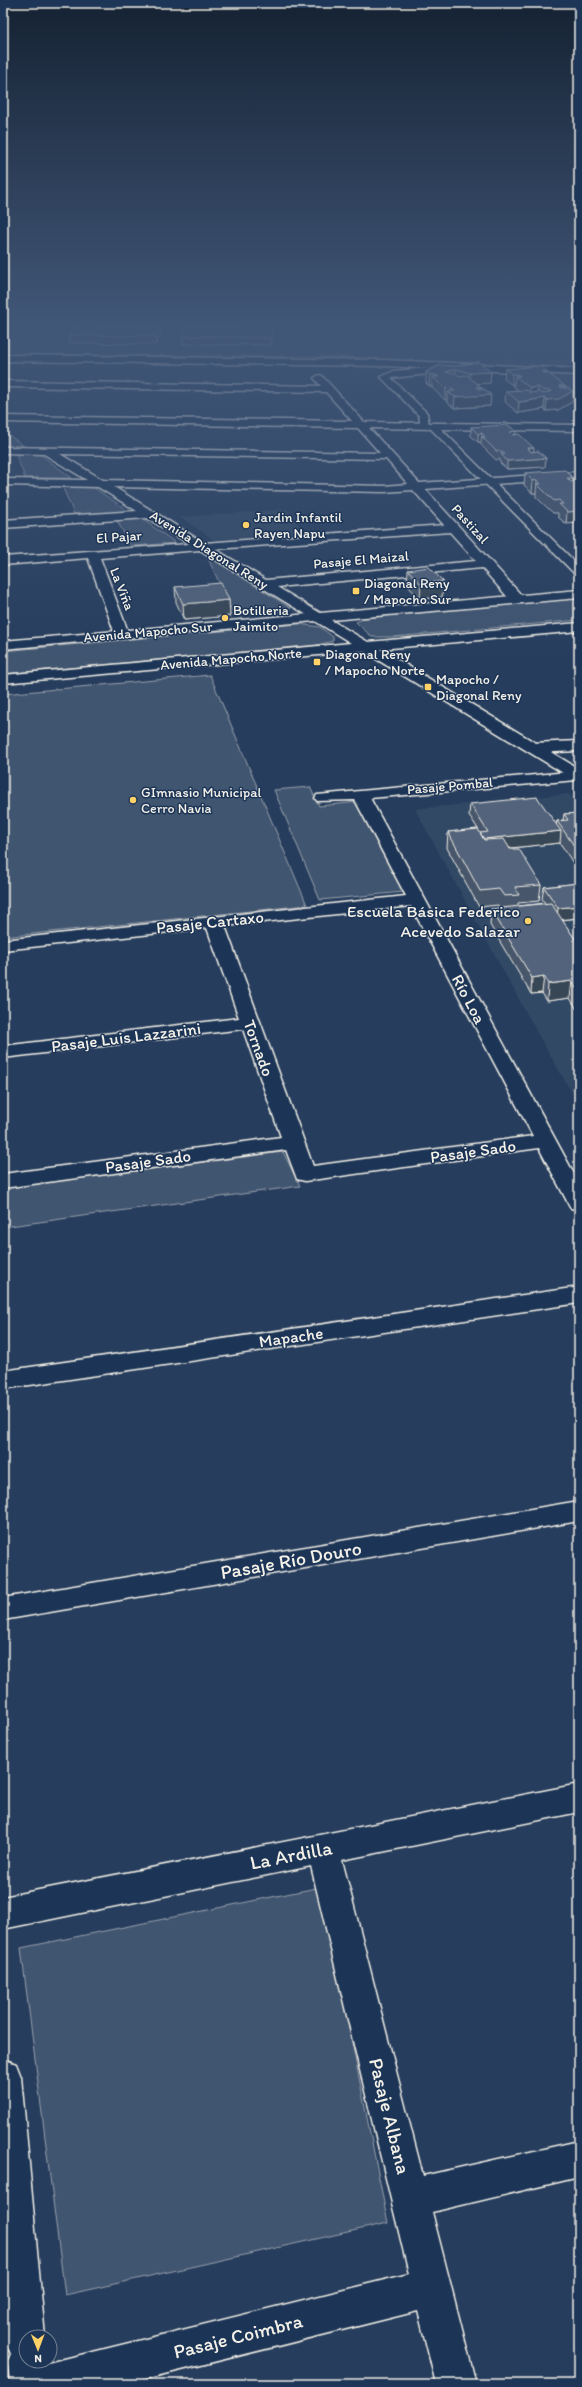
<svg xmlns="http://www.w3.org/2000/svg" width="582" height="2387" font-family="Itim,sans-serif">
<rect width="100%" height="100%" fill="#263d5d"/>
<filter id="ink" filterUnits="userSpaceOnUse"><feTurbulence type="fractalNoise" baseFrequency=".025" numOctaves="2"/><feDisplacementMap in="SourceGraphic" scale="8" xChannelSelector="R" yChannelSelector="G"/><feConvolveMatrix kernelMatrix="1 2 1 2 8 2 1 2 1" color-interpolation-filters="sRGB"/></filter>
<g filter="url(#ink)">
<path fill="#334966" d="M 287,509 L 305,534 L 214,540 L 180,517 Z
M 568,794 L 579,801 L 579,1105 L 540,1038 L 415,809 Z"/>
<path fill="#40546f" stroke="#9aa2ac" d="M 3,325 L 579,325 L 579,369 L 346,357 L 3,354 Z
M 540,373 L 579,375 L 579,404 Z
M 3,431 L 24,446 L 3,446 Z
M 15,452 L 38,453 L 72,478 L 25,478 Z
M 62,486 L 93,487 L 128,511 L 75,516 Z
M 139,517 L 176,543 L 131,546 L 116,519 Z
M 207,556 L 291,608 L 287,611 L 234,615 Z
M 579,598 L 579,620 L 393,637 L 372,637 L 356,622 L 365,618 Z
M 299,624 L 320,627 L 333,637 L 333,641 L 313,646 L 3,674 L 3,651 Z
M 210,675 L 307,905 L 3,937 L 3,694 Z
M 310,787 L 319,806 L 359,802 L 403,892 L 320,900 L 274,790 Z
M 283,1152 L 300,1186 L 3,1227 L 3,1188 Z
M 321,1887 L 388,2223 L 65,2295 L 21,1948 Z"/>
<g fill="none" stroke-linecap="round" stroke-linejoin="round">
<defs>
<path id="lane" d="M 454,366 L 457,367 L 457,371 L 391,378 L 427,413 L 429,425 L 436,424 L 579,566 L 579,575 L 575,574 L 428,426 L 421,428 L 419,416 L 381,377 L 394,371 Z"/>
<path id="street" d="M 3,355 L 383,360 L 579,369 L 579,375 L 383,366 L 3,361 Z
M 319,375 L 322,376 L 364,422 L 579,425 L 579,431 L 369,428 L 419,483 L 579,472 L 579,478 L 425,489 L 522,596 L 523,599 L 522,602 L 512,602 L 482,568 L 277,587 L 322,614 L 324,617 L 317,621 L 200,550 L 100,558 L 129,634 L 122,638 L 115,634 L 88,558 L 3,565 L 3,557 L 189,544 L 147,518 L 3,528 L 3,520 L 137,511 L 98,487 L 3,485 L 3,479 L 87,480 L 44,454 L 3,453 L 3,447 L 380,453 L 358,428 L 3,422 L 3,416 L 352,421 L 326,392 L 3,387 L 3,381 L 321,386 L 314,378 ZM 60,454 L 386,459 L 408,484 L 384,486 L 103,480 ZM 114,487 L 384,492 L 413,490 L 444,525 L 204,543 ZM 450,532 L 476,561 L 266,580 L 215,549 Z
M 579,741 L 579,751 L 532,753 L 524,748 L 532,743 Z
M 579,771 L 579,779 L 577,780 L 370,798 L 579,1183 L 579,1210 L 571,1208 L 568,1203 L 539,1148 L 305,1181 L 297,1179 L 286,1150 L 3,1188 L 3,1174 L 281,1137 L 243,1029 L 3,1058 L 3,1046 L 239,1018 L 207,928 L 3,950 L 3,940 L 406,896 L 355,800 L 317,801 L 315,798 L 317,795 ZM 411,906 L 533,1136 L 313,1166 L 225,926 Z
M 579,1287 L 579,1303 L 3,1389 L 3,1371 Z
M 579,1501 L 579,1521 L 3,1620 L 3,1598 Z
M 579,1784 L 579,1812 L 342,1860 L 423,2176 L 579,2141 L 579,2177 L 432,2212 L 476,2384 L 436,2384 L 418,2311 L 125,2384 L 10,2384 L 8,2361 L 11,2354 L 6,2342 L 3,2301 L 3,2059 L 16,2064 L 21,2077 L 45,2337 L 26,2337 L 26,2361 L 48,2361 L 48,2363 L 409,2274 L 311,1866 L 3,1929 L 3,1897 Z"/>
<path id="secondary" d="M 579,590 L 579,598 L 331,620 L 368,642 L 579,623 L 579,631 L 380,649 L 579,769 L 579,781 L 573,779 L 363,651 L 3,683 L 3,675 L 351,643 L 315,621 L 3,649 L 3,641 Z"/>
</defs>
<use href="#lane" stroke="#f4f1e8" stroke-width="3"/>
<use href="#street" stroke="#f4f1e8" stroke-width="3"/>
<use href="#secondary" stroke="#f4f1e8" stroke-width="3"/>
<use href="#lane" fill="#1d3557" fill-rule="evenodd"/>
<use href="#street" fill="#1d3557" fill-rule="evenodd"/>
<use href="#secondary" fill="#1d3557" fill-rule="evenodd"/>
</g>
<path fill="#47566a" stroke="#f4f1e8" d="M 160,327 L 160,335 L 156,344 L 69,343 L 69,335 Z
M 183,336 L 273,336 L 270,345 L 183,344 Z
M 440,365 L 491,372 L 490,383 L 477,383 L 481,387 L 481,389 L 490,406 L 454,408 L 447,402 L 447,400 L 445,400 L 432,388 L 432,386 L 429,386 L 426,383 L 426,372 Z
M 505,369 L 547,372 L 547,374 L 565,388 L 573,391 L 572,402 L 558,410 L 546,411 L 544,409 L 518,413 L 505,402 L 506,391 L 518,390 L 514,387 L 514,385 L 512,385 L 504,379 Z
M 471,427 L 516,434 L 533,452 L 545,467 L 507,469 L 500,463 L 500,459 L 496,460 L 481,445 L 481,442 L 478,442 L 471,436 Z
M 525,473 L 573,478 L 566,524 L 558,517 L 558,513 L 553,513 L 536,497 L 536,493 L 532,493 L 524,485 Z
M 408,570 L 443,581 L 442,597 L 420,599 L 407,585 Z
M 175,587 L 229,600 L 230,616 L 184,620 L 176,602 Z
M 470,804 L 556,825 L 557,821 L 563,820 L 564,814 L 579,813 L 579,872 L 560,843 L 510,848 L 541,885 L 539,901 L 518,903 L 518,906 L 545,903 L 542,899 L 544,887 L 579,883 L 579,918 L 562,920 L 579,945 L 579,1013 L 570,998 L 547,1001 L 542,993 L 531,994 L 490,925 L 491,909 L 500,908 L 498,905 L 479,907 L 447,848 L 448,832 L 478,829 L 469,815 Z"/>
<path fill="#394656" stroke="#f4f1e8" d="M 160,327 L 160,335 L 156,344 L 155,336 Z
M 273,329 L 273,336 L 270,345 L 270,338 Z
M 456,369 L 455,380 L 446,372 Z
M 491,372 L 490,383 L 470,384 L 470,373 Z
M 512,374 L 517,374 L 517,378 L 515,376 L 514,385 L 512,385 Z
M 430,375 L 436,375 L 436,380 L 432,377 L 432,386 L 429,386 Z
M 559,386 L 565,386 L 564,396 L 573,391 L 572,402 L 558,410 L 546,411 L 547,400 Z
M 476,387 L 481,387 L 481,395 L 491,395 L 490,406 L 454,408 L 455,397 Z
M 538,387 L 537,398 L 529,399 L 530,388 Z
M 452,388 L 451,395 L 448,392 L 447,400 L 445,400 L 446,389 Z
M 545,398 L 544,409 L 518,413 L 519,402 Z
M 516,431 L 515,440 L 510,432 Z
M 482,433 L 481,442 L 478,442 L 478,434 Z
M 528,448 L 534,448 L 533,457 Z
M 546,458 L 545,467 L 507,469 L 507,461 Z
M 567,478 L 573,478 L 572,490 Z
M 537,480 L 536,493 L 532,493 L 533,481 Z
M 579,511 L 579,523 L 566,524 L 567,512 Z
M 443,581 L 442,597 L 420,599 L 421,584 Z
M 229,600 L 230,616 L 184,620 L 183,604 Z
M 561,831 L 560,843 L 481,851 L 482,839 Z
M 579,906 L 579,918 L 557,920 L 558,908 Z
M 544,976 L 542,993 L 531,994 L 532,978 Z
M 572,981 L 570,998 L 547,1001 L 548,984 Z"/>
<path fill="#52647b" stroke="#f4f1e8" d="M 74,326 L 160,327 L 155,336 L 69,335 Z
M 187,327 L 273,329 L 270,338 L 183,336 Z
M 479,362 L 491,372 L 470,373 L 456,369 L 446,372 L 456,373 L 459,376 L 467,375 L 481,387 L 476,387 L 479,389 L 484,389 L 491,395 L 455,397 L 448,392 L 455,391 L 452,388 L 446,389 L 432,377 L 439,377 L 436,375 L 430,375 L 426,372 L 440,365 L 454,366 Z
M 540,366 L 547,372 L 541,372 L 549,374 L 565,386 L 559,386 L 562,388 L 568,388 L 573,391 L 559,399 L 547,400 L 545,398 L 519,402 L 506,391 L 527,390 L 530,393 L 539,392 L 543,394 L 552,391 L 542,390 L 538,387 L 530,388 L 515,376 L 520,376 L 517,374 L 512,374 L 505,369 Z
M 508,425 L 516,431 L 510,432 L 513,435 L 519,434 L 534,448 L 528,448 L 531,452 L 538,451 L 546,458 L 507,461 L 501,454 L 505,454 L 501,451 L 496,451 L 482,437 L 485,437 L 482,433 L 478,434 L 471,427 Z
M 565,470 L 573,478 L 567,478 L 571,482 L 577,481 L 579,484 L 579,511 L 567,512 L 559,504 L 563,504 L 559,500 L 554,501 L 537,484 L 541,484 L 537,480 L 533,481 L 525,473 Z
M 429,567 L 443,581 L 421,584 L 408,570 Z
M 221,583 L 229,600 L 183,604 L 175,587 Z
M 537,797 L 561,831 L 484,839 L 480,833 L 488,832 L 470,804 Z
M 579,813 L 579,853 L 557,821 L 568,820 L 564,814 Z
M 478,829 L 484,840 L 504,839 L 510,849 L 519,849 L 541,885 L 515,887 L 519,895 L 504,896 L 499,889 L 480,891 L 448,832 Z
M 579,883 L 579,906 L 558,908 L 544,887 Z
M 551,903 L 579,945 L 579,993 L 572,981 L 548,984 L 544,976 L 532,978 L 491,909 Z"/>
</g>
<linearGradient id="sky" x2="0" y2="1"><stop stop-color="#152233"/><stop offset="0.49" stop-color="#415778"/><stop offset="1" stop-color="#415778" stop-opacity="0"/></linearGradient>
<rect width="582" height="659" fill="url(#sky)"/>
<g fill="#ffd166" stroke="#1d3557" stroke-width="1.5">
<circle cx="246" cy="525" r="4"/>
<rect x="352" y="587" width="8" height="8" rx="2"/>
<circle cx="225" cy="618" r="4"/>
<rect x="313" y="658" width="8" height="8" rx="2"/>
<rect x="424" y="683" width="8" height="8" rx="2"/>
<circle cx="133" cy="800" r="4"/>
<circle cx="528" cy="921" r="4"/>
</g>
<g text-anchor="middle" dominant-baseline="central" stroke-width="3" stroke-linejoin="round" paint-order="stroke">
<g font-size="14" fill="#f4f1e8" stroke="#1d3557" text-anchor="start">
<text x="254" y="517">Jardin Infantil<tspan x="254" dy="16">Rayen Napu</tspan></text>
<text x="364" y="583">Diagonal Reny<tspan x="364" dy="16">/ Mapocho Sur</tspan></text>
<text x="233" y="610">Botilleria<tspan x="233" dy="16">Jaimito</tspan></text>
<text x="325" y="654">Diagonal Reny<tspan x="325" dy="16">/ Mapocho Norte</tspan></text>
<text x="436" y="679">Mapocho /<tspan x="436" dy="16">Diagonal Reny</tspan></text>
<text x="141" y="792">GImnasio Municipal<tspan x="141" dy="16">Cerro Navia</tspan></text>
</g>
<g font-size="14" fill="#f4f1e8" stroke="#1d3557">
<text transform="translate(470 524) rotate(48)">Pastizal</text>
<text transform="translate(119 537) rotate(-4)">El Pajar</text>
<text transform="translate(209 550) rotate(32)">Avenida Diagonal Reny</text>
<text transform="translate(361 560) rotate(-5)">Pasaje El Maizal</text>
<text transform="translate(122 589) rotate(69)">La Viña</text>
<text transform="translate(148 632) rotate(-5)">Avenida Mapocho Sur</text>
<text transform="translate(231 659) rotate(-5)">Avenida Mapocho Norte</text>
<text transform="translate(450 786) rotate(-5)">Pasaje Pombal</text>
</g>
<g font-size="17" fill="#f4f1e8" stroke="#1d3557" text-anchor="end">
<text x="520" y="911">Escuela Básica Federico<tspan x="520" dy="20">Acevedo Salazar</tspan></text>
</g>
<g font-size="17" fill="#f4f1e8" stroke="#1d3557">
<text transform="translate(210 922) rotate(-6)">Pasaje Cartaxo</text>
<text transform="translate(469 999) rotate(62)">Río Loa</text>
<text transform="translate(126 1037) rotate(-7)">Pasaje Luis Lazzarini</text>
<text transform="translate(259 1048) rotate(70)">Tornado</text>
<text transform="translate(473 1151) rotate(-8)">Pasaje Sado</text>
<text transform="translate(148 1161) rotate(-8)">Pasaje Sado</text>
<text transform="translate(291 1337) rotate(-8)">Mapache</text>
</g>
<g font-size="20" fill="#f4f1e8" stroke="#1d3557">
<text transform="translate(291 1560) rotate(-10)">Pasaje Río Douro</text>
<text transform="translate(291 1855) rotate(-11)">La Ardilla</text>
<text transform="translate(390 2116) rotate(76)">Pasaje Albana</text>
<text transform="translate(238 2336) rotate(-14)">Pasaje Coimbra</text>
</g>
</g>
<rect width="582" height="2387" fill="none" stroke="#1d3557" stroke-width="16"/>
<rect x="8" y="8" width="566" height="2371" fill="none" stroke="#f4f1e8" stroke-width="1.5" filter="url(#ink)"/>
<g transform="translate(38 2349) rotate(179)"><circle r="19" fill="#1d3557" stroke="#738091"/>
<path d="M0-3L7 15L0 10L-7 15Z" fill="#ffd166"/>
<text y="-6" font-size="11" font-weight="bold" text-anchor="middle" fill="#f4f1e8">N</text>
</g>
</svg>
